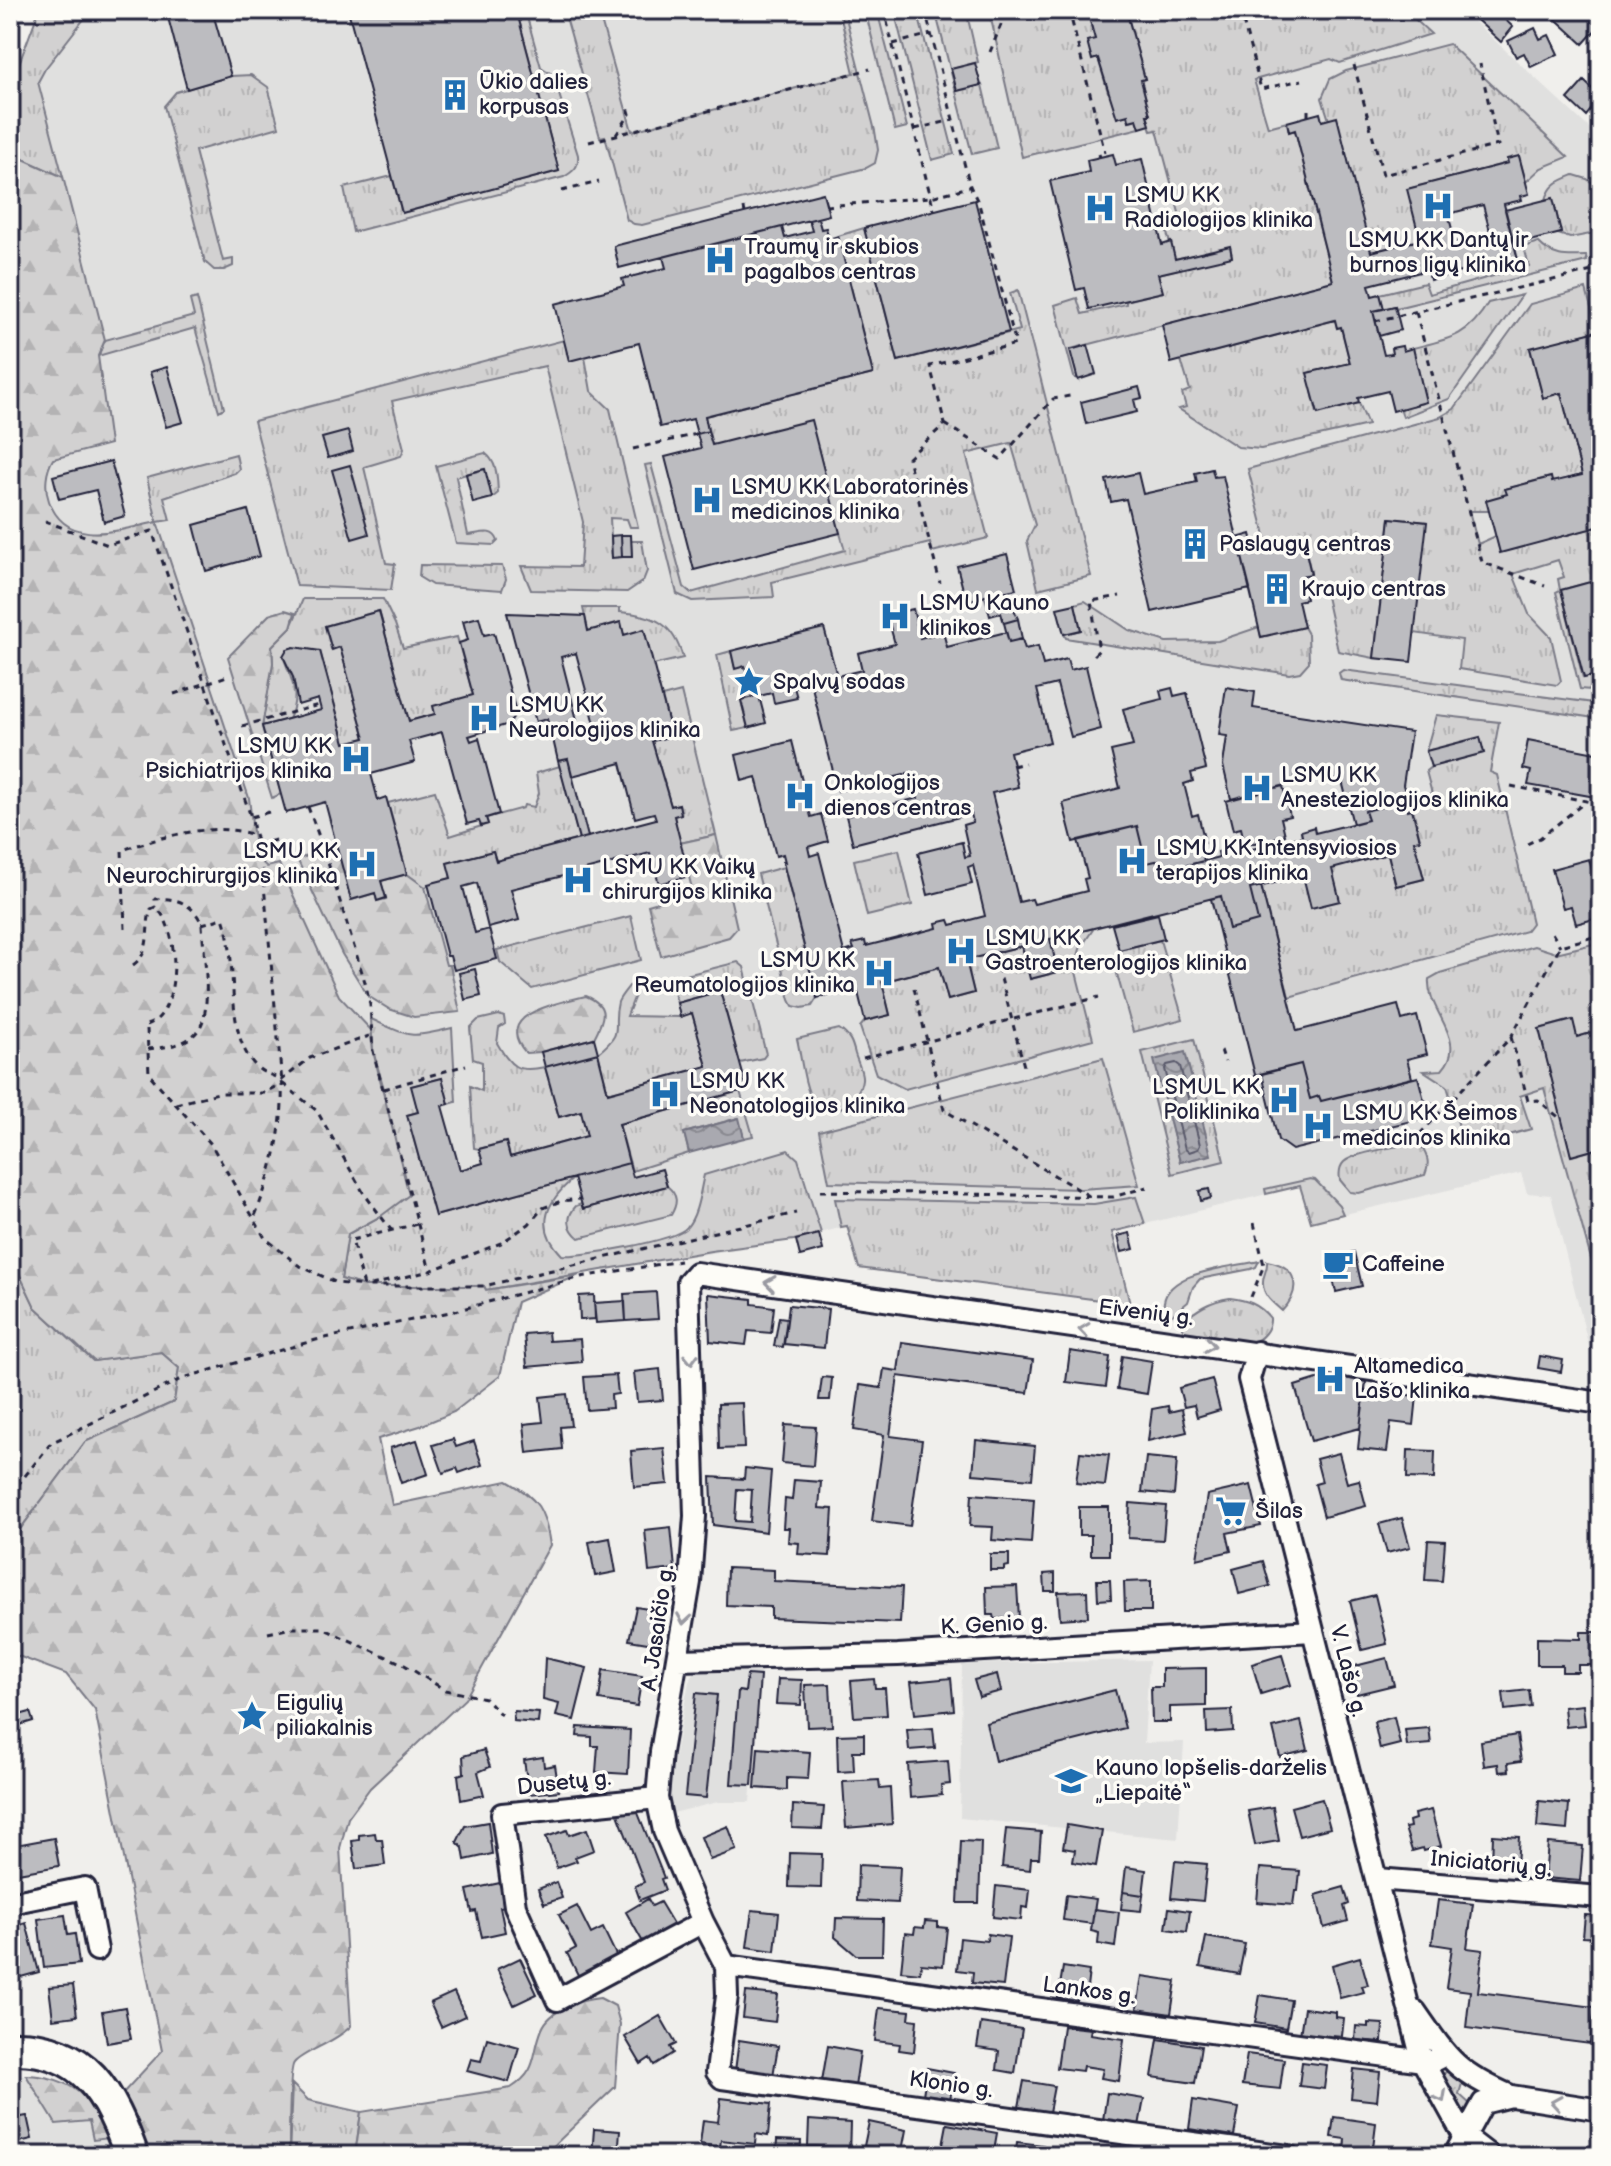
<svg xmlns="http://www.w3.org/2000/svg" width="1611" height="2166" font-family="'Balsamiq Sans',sans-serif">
<defs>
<pattern id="grass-tufts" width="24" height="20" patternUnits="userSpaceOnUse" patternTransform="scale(2)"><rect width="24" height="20" fill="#d2d1d1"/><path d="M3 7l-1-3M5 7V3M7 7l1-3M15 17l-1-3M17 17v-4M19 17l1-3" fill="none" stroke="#b4b3b4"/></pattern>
<pattern id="forest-firs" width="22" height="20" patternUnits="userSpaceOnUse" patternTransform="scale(2)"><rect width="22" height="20" fill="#d2d1d1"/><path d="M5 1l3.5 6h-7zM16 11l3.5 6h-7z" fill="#b4b3b4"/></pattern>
<pattern id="water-waves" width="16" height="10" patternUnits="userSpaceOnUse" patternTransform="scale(2)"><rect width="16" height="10" fill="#a9a9b0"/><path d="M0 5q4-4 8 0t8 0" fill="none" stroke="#898990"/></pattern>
</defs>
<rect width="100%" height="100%" fill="#f0efec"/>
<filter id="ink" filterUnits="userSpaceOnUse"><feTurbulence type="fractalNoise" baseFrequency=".0125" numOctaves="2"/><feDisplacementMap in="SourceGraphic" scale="16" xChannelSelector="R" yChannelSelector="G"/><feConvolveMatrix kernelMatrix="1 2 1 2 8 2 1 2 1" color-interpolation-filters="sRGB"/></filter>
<g filter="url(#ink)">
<path fill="#e0e0df" d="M 39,10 L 1462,10 L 1601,139 L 1601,1363 L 1589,1347 L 1551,1195 L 1527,1193 L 1521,1173 L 1311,1222 L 1299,1186 L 1113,1232 L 1130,1304 L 859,1268 L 847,1226 L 794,1240 L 520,1283 L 194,1356 L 249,798 L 157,522 L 107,532 L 76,531 L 55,517 L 47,496 L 47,470 L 53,459 L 110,444 L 98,356 L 63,177 L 10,153 L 10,88 Z
M 1149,1660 L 1144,1743 L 1184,1742 L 1178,1839 L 960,1818 L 962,1664 Z
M 761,1667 L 750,1802 L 718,1802 L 673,1813 L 670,1792 L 674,1759 L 689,1682 L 695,1672 L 701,1668 Z
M 26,2075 L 56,2124 L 90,2121 L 110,2138 L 116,2156 L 10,2156 L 10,2077 Z"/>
<path fill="url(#grass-tufts)" stroke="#7a7a86" stroke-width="2" fill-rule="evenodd" d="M 39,10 L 91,10 L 45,69 L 38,82 L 63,177 L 10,153 L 10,88 Z
M 564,10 L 598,10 L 632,131 L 854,73 L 839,10 L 844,10 L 875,131 L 878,150 L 875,163 L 866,168 L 642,225 L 634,224 L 627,220 L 605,136 L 600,137 Z
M 865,10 L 877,10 L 907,127 L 895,130 Z
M 894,10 L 917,10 L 954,154 L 932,160 Z
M 935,10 L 966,10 L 978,62 L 952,69 L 957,91 L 982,85 L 997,148 L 972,154 Z
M 989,10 L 1087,10 L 1095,39 L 1093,59 L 1098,58 L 1108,92 L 1110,92 L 1130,121 L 1137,119 L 1140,128 L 1022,157 Z
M 1126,10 L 1176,10 L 1177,14 L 1191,10 L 1405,10 L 1431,34 L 1340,63 L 1331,59 L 1254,80 L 1268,127 L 1287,122 L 1289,132 L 1295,130 L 1333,281 L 1071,349 L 1078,380 L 1074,377 L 1055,305 L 1077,298 L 1082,314 L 1126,304 L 1126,301 L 1162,292 L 1158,274 L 1232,256 L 1230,247 L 1175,259 L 1166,230 L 1182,224 L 1157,130 L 1151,131 L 1147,115 L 1150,114 L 1141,80 L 1145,79 Z
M 527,17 L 541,67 L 553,75 L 578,155 C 579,167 574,171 564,177 L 353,232 L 344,188 L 392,176 L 402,213 L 559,171 L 519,20 Z
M 1449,44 L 1568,157 L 1541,168 L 1526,182 L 1519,156 L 1508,163 L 1408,189 L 1420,240 L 1371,252 L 1322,98 L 1330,79 L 1346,71 Z
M 251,75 L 268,87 L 279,127 L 195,151 L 223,261 L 233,259 L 233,266 L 224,270 L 214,270 L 205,262 L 164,106 L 176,92 L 231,76 Z
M 1574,175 L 1587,179 L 1601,189 L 1601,232 L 1570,238 L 1558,234 L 1561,232 L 1553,199 L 1546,200 C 1550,184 1559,181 1574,175 Z
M 864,228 L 898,361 L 1020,330 L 1010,293 L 1018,290 L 1091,576 L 1038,589 L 1027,541 L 1035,525 L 1011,443 L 966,454 L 988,538 L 932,552 L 930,543 L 772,582 L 774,597 L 692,601 L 677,594 L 645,465 L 651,464 L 684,587 L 691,593 L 845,550 L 840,533 L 712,445 L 705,416 L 873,374 L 838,236 Z
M 1538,242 C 1553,258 1566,257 1586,256 L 1587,261 L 1396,308 L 1395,306 L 1384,309 L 1380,294 L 1425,283 L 1429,294 L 1529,266 L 1524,247 Z
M 1586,289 L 1597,331 L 1530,349 L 1543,397 L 1561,393 L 1582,475 L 1552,482 L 1550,477 L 1506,489 L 1507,494 L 1489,511 L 1469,511 L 1478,544 L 1496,536 L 1500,552 L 1601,526 L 1601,579 L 1561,590 L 1583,678 L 1601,674 L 1601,691 L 1580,689 L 1556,592 L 1560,590 L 1558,579 L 1564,577 L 1558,560 L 1513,574 L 1529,614 L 1551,637 L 1561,681 L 1557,685 L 1459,669 L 1462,640 L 1414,633 L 1426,522 L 1390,518 L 1374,658 L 1338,651 L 1324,587 L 1303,588 L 1301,576 L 1311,573 L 1303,539 L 1268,547 L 1248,469 L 1440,417 L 1454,409 L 1530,304 Z
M 1522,295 L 1449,399 L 1403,417 L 1400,409 L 1426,402 L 1413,348 C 1449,339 1468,337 1488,303 Z
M 197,298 L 224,408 L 219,411 L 195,328 L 98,356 L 105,340 L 194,316 L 190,300 Z
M 1335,320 L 1337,328 L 1341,327 L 1350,363 L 1308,373 L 1317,413 L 1359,403 L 1368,425 L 1261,449 L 1238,447 L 1179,409 L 1186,407 L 1182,393 L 1190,390 L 1181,360 Z
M 564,340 L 585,357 L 591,391 L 610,409 L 638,527 L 630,527 L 627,519 L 610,518 L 612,557 L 632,557 L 631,541 L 642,541 L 647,571 L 643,581 L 627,592 L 531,590 L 521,566 L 580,567 L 583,522 L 545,366 L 392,401 L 404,449 L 401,456 L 364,467 L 386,563 L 395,564 L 391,590 L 297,586 L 254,421 Z
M 485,453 C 498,463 497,478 498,493 L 492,498 L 484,469 L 456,477 L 468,535 C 480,534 493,527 498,541 L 494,545 L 456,543 L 436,466 Z
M 236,454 L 239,469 L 235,473 L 164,497 L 170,520 L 157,522 L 147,478 Z
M 420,565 L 502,566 L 506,579 L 502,590 L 432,585 L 419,577 Z
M 303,599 L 383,599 L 395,624 L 403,648 L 457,637 L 473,695 L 435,714 L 409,721 L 379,611 L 325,626 L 331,649 L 340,647 L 365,738 L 345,743 L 320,651 L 283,656 C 291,679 301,694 289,719 L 262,726 L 273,663 L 272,646 L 291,627 Z
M 1085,601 L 1129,630 L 1166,642 L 1218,641 L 1259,627 L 1261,637 L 1304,627 L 1308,634 L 1309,662 L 1300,672 L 1289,674 L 1066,638 L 1064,634 L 1081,630 L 1075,604 Z
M 583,608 L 620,608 L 620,612 C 655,615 673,623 683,658 L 653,665 L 644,630 L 624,635 L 620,622 L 588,631 Z
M 731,651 L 735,668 L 745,666 L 753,697 L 741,701 L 748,728 L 733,731 L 717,655 Z
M 1343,670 L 1601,704 L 1601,719 L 1341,680 L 1339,673 Z
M 681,692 L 716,835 L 680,843 L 674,816 L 681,813 L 679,804 L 671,806 L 652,741 L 672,736 L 662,697 Z
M 1436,715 L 1499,722 L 1490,772 L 1497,775 L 1532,923 L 1526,931 L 1289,997 L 1261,886 L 1388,854 L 1396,886 L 1424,879 L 1414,841 L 1420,839 L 1413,809 L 1407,810 L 1404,801 L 1432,794 L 1426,771 L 1431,767 L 1483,753 L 1426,751 Z
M 560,766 L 579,839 L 496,861 L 493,851 L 448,863 L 451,878 L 425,887 L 407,874 L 388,803 L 435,791 L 450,836 L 488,824 L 486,818 L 523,808 L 524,805 L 534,807 L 539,793 L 536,773 Z
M 899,850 L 912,905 L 867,916 L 854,860 Z
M 784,867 L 817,998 L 812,1006 L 802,1008 L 793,1006 L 790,1000 L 758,874 Z
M 631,916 L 641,960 L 532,989 L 500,962 L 497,950 Z
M 1094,928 L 1080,949 L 1075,968 L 1093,1039 L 905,1089 L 876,1074 L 860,1027 L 865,1021 L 890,1015 L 882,982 L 939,967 L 948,1000 L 974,993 L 966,960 L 1022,946 L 1031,979 L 1057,972 L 1050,939 Z
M 1160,940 L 1183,1019 L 1133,1032 L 1117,974 L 1123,963 L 1119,950 Z
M 1601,942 L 1601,1030 L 1577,1037 L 1572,1020 L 1539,1029 L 1572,1156 L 1600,1148 L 1601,1151 L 1601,1276 L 1596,1277 L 1544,1088 L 1520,1096 L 1531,1129 L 1465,1147 L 1447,1086 L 1424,1071 L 1442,1070 C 1470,1040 1426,1011 1429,979 L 1440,973 L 1534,946 L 1556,953 Z
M 738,962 L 744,967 L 766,1054 L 763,1058 L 740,1063 L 720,991 L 677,1003 L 670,979 Z
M 636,985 L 637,990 L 627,1016 L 680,1017 L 692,1013 L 707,1066 L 608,1093 L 598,1053 C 626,1031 611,1030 618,1002 C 620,997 625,991 629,986 Z
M 499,1015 L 504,1017 L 505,1024 L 499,1028 L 497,1043 C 511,1067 516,1073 545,1067 L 559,1117 L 581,1111 L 587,1136 L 510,1157 L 505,1142 L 479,1149 L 474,1148 L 470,1086 L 482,1091 L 482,1062 L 473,1059 L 470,1028 L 478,1020 Z
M 371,1019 C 411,1037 409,1039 452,1028 L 456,1102 L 449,1104 L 442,1078 L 412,1086 L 418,1112 L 407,1115 L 435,1216 L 574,1178 C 548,1200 533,1226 562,1255 C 581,1257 676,1241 687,1227 C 698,1214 700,1191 704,1175 L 788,1150 L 798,1159 L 821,1233 L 794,1240 L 711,1251 L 486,1290 L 484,1286 L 364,1286 L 341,1279 L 348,1234 L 381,1216 L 384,1089 L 373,1051 Z
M 839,1029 C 850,1036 852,1042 855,1054 C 857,1061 863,1072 862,1079 C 860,1100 829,1125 813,1101 C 804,1088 801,1055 797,1039 Z
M 1194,1039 L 1224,1161 L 1172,1174 L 1142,1052 ZM 1155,1060 L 1210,1154 L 1210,1155 L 1180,1162 Z
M 1103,1058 L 1139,1185 L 1081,1189 L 829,1182 L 819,1131 Z
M 740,1091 L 753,1136 L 744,1138 L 738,1118 L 684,1133 L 689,1153 L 632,1171 L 619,1124 Z
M 1413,1143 L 1421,1146 C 1428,1157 1430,1163 1425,1175 L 1359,1193 L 1350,1192 L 1340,1180 C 1339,1174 1339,1167 1344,1162 C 1355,1152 1397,1147 1413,1143 Z
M 1310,1179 L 1315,1180 L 1339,1205 L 1343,1214 L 1311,1222 L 1300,1186 L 1266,1194 L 1265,1189 Z
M 667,1186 C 678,1195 678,1203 671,1215 L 579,1238 C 567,1228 566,1217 576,1206 L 581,1204 L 583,1209 Z
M 1136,1197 L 1145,1224 L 1112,1232 L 1130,1304 L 859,1268 L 847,1226 L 841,1227 L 835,1199 L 1094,1204 Z
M 10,1254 L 35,1307 L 93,1361 L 161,1352 L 179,1368 L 174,1402 L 85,1442 L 10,1543 Z
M 1259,1261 L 1256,1267 L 1251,1269 L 1200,1279 L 1193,1287 L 1188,1302 L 1170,1317 L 1165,1316 C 1152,1271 1229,1268 1259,1261 Z
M 1267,1261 C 1298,1266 1302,1290 1282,1311 C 1273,1303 1262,1295 1263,1282 C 1263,1274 1268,1270 1267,1261 Z
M 1230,1298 C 1247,1300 1259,1304 1270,1318 C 1271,1329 1261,1340 1251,1343 L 1189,1334 L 1183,1330 L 1182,1322 C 1197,1309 1210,1301 1230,1298 Z
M 1446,2072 L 1451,2072 L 1463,2080 L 1459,2094 L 1471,2105 L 1463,2119 L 1442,2075 Z
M 292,2084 L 308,2100 L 361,2112 L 355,2156 L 289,2156 Z"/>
<path fill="url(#forest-firs)" stroke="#7a7a86" stroke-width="2" d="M 10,153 L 63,177 L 105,340 L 98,356 L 110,444 L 53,459 C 46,471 44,487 49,501 C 66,549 119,530 157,522 L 249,798 L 256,857 L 267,867 L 279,864 L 339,996 L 371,1030 L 373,1051 L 409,1195 L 381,1216 L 348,1234 L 341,1279 L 364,1286 L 484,1286 L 486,1290 L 579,1275 L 517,1302 L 500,1376 L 454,1412 L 420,1426 L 378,1439 L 392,1505 L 507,1481 C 538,1498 545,1510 550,1545 L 465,1699 L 370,1788 L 348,1818 L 340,1848 L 351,2026 C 335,2043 304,2051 294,2063 C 289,2068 289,2142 289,2156 L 146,2156 L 122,2094 L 162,2051 L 95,1710 L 66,1674 L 10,1653 L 10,1543 L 85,1442 L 174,1402 L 179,1368 L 161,1352 L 94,1361 L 35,1307 L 10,1254 Z
M 285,610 L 295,613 L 291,627 L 272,646 L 273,663 L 262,727 L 281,794 L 272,798 L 228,657 L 269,615 Z
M 716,835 L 737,928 L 729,937 L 661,956 L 648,905 L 693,892 L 680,843 Z
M 338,848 L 352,900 L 375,893 L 377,901 L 386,899 L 381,881 L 407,874 L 425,887 L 446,965 L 450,965 L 460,1012 L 414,1017 L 389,1009 L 368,996 L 342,954 L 297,859 Z
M 586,996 C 610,1006 604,1019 594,1038 L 541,1052 L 526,1053 C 490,1013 562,1002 586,996 Z
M 600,1998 L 615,2006 L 620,2024 L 615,2087 L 543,2156 L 355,2156 L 361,2112 L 511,2088 C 539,2070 531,2056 542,2029 C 550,2009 581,2000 600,1998 Z
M 26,2075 C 73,2077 91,2097 110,2138 L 93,2140 L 89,2121 L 56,2124 Z"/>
<path fill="url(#water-waves)" stroke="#737381" stroke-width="2" d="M 1185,1052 L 1211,1155 L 1180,1162 L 1154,1060 Z
M 739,1118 L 744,1138 L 689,1153 L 684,1133 Z"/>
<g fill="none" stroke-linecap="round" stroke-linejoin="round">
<path stroke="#58586a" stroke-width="2" d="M 1176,1063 L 1180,1066 L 1200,1145 L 1198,1149 L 1189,1152 L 1185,1149 L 1165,1069 L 1167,1065 Z"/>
</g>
<path fill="#bcbcc0" stroke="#22223b" stroke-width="2" fill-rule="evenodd" d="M 166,10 L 212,10 L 231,76 L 187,89 Z
M 348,10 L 530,10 L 532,16 L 519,20 L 559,171 L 402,213 Z
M 1087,10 L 1126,10 L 1145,79 L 1141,80 L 1150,115 L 1147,115 L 1150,125 L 1140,128 L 1137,119 L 1129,121 L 1128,115 L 1117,118 L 1098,58 L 1092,60 L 1087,41 L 1095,39 Z
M 1466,10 L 1495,10 L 1513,27 L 1501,42 Z
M 1546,10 L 1592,10 L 1601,18 L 1601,24 L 1583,44 Z
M 1535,28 L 1540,39 L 1549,35 L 1558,54 L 1531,67 L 1524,53 L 1516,57 L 1508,41 Z
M 975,63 L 981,85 L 957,91 L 951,69 Z
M 1584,81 L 1601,97 L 1586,116 L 1568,99 Z
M 1320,113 L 1322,121 L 1337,117 L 1371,252 L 1420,240 L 1407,189 L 1508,163 L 1507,159 L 1519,156 L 1529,194 L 1521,196 L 1522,200 L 1504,204 L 1518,260 L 1506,262 L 1508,269 L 1498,271 L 1496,263 L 1430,280 L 1428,270 L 1369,285 L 1372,296 L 1380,294 L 1384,309 L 1373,311 L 1384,355 L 1392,354 L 1391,348 L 1402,346 L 1403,351 L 1413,348 L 1426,402 L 1393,411 L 1388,391 L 1358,398 L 1359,403 L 1318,414 L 1307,373 L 1350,363 L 1341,327 L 1337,328 L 1335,320 L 1171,363 L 1162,325 L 1333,281 L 1295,130 L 1289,132 L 1287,122 ZM 1483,205 L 1492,239 L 1457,248 L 1448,214 Z
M 1113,154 L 1116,165 L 1142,159 L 1162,245 L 1171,242 L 1175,259 L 1230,246 L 1232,257 L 1158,274 L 1163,292 L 1089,309 L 1084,288 L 1076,290 L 1050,181 L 1089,172 L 1087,160 Z
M 823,193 L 829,215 L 619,268 L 614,246 Z
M 1553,198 L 1561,233 L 1514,245 L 1505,210 Z
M 975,200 L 1009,332 L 898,361 L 864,228 Z
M 818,218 L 821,229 L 826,228 L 829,239 L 838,236 L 873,374 L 705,416 L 708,431 L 697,434 L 693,419 L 660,427 L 639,343 L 569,361 L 555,304 L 624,286 L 622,279 L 666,268 L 663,257 L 782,227 L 785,238 L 812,231 L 809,220 Z
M 1395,306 L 1401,330 L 1379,336 L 1373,311 Z
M 1601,330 L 1601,526 L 1500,553 L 1486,500 L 1507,494 L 1505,489 L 1551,477 L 1552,482 L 1582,475 L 1561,393 L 1543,398 L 1530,348 Z
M 1088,345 L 1096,374 L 1078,380 L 1070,350 Z
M 167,367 L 183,422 L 166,427 L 150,372 Z
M 1139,387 L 1142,398 L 1134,400 L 1137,412 L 1086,424 L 1081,402 Z
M 811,420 L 840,533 L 694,570 L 665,457 L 701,448 L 697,434 L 708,431 L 712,445 Z
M 348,431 L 353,451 L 328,458 L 322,438 Z
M 111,461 L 125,516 L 104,522 L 96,490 L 59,499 L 53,476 Z
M 350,465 L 369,534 L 352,539 L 332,470 Z
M 485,469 L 492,498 L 473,503 L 466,474 Z
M 1212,469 L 1214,477 L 1223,476 L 1237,538 L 1251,534 L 1255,550 L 1241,553 L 1250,589 L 1152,612 L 1126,499 L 1111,502 L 1106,480 L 1138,473 L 1143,494 L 1197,482 L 1195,473 Z
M 248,510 L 260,556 L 206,571 L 194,525 Z
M 1390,518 L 1427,522 L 1411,662 L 1374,658 Z
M 621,535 L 631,535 L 632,557 L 622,557 Z
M 621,535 L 622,557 L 612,558 L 611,536 Z
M 1303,539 L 1311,574 L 1301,576 L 1306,599 L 1298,601 L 1304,627 L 1261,637 L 1241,553 Z
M 1007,554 L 1016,589 L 966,601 L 957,566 Z
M 1601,579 L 1601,618 L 1597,619 L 1601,634 L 1601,674 L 1584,678 L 1561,590 Z
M 1007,591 L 1018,619 L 1004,623 L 1001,613 L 990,616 L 985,596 Z
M 1075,604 L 1081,630 L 1064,634 L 1057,608 Z
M 913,609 L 920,638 L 943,632 L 947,647 L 1006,632 L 1009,642 L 1022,639 L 1025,649 L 1038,646 L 1043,665 L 1067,659 L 1070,670 L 1086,666 L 1101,729 L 1071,737 L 1057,684 L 1037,689 L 1050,742 L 1010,752 L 1018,787 L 992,793 L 1019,902 L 1032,899 L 1034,904 L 1087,891 L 1084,879 L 1088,878 L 1078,840 L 1137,826 L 1146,863 L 1161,860 L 1164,871 L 1219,857 L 1218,852 L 1224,850 L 1231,848 L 1232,854 L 1260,847 L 1259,842 L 1245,845 L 1241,828 L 1233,830 L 1226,801 L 1283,786 L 1290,816 L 1281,818 L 1285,835 L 1272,839 L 1274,844 L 1302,836 L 1301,831 L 1314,827 L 1315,833 L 1368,820 L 1365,811 L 1404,801 L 1407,810 L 1412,809 L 1420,840 L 1414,841 L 1424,879 L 1396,886 L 1388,854 L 1332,869 L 1340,901 L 1311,908 L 1303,876 L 1250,889 L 1258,921 L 1229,929 L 1221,896 L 1050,939 L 1058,972 L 1030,979 L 1022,946 L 966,960 L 974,993 L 948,1000 L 939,967 L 882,982 L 890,1015 L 865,1021 L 857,988 L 817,998 L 783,862 L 785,862 L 783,854 L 776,856 L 756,777 L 742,781 L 736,755 L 792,741 L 811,817 L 821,814 L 828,841 L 808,847 L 810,856 L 819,853 L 844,952 L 854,949 L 852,944 L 865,941 L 866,946 L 937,928 L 936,923 L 949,920 L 951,925 L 985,916 L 973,865 L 968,867 L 972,884 L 928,895 L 918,853 L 962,842 L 965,857 L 970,856 L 963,825 L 973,822 L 971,814 L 853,844 L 846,816 L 918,798 L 912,773 L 838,791 L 811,683 L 794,687 L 797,698 L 774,703 L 772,693 L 759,696 L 766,723 L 748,728 L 741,700 L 753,697 L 745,666 L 735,669 L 731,651 L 824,628 L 837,676 L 862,670 L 858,653 L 895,644 L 887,615 Z
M 379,611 L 409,721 L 435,714 L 433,706 L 473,695 L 459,643 L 468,640 L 463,621 L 479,617 L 484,635 L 494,633 L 516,712 L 509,724 L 469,736 L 471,741 L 479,738 L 499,814 L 486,818 L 488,824 L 481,826 L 479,821 L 467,824 L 442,732 L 409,741 L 415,762 L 371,774 L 378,800 L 386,797 L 407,874 L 381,881 L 386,898 L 377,901 L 375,893 L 351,900 L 325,802 L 286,813 L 262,726 L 321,710 L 318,699 L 298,705 L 293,677 L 283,656 L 287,649 L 294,647 L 320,651 L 345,743 L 365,738 L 340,647 L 332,650 L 325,626 Z
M 507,613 L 585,616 L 588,631 L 621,622 L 624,635 L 644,629 L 672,736 L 652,741 L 671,806 L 679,804 L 681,814 L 674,816 L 689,876 L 659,884 L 650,853 L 585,870 L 587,878 L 573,882 L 571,874 L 511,889 L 519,920 L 488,928 L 477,883 L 463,887 L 475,933 L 489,929 L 497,959 L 454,970 L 450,956 L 447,956 L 428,884 L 451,878 L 447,863 L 493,851 L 496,861 L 656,819 L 654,813 L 635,818 L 621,763 L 572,776 L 568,759 L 558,761 L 552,735 L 595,724 L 576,653 L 561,657 L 577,720 L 549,727 L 547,719 L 536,722 Z
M 1018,619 L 1022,639 L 1009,642 L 1004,623 Z
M 1226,687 L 1255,692 L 1253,708 L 1411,732 L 1403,785 L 1407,798 L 1398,800 L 1398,803 L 1365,811 L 1368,820 L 1353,824 L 1342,781 L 1296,774 L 1294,783 L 1231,799 L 1223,765 L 1227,736 L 1219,735 Z
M 1172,688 L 1174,696 L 1187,693 L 1206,769 L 1191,773 L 1193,781 L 1184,784 L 1192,816 L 1198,814 L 1205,843 L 1200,845 L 1204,861 L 1164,871 L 1161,860 L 1146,863 L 1137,826 L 1073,842 L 1063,803 L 1120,788 L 1111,751 L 1133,746 L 1123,709 L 1162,699 L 1160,691 Z
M 1480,737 L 1484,753 L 1431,767 L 1426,751 Z
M 1528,740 L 1601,754 L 1601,798 L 1528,785 L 1531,771 L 1523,769 Z
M 568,759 L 588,837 L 579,839 L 558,761 Z
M 1589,859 L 1592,870 L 1601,867 L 1601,917 L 1576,924 L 1571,906 L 1563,908 L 1552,869 Z
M 1261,886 L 1297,1031 L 1398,1005 L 1402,1020 L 1417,1016 L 1427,1054 L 1407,1059 L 1412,1078 L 1321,1101 L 1319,1096 L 1310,1099 L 1301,1064 L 1255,1075 L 1211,899 L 1221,896 L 1229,929 L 1258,921 L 1250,889 Z
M 1158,914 L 1164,939 L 1119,950 L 1112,925 Z
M 475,969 L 481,996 L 465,1000 L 459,973 Z
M 720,991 L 747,1089 L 619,1124 L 629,1163 L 435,1216 L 407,1115 L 418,1112 L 411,1086 L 442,1078 L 449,1104 L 442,1106 L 460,1170 L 483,1163 L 479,1149 L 506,1142 L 510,1157 L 587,1136 L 581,1111 L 559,1117 L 545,1067 L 598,1053 L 608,1093 L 707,1066 L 692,1013 L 680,1017 L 677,1003 Z
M 1573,1020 L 1577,1037 L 1601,1030 L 1601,1151 L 1600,1148 L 1571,1156 L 1539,1029 Z
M 594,1038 L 598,1053 L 545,1067 L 541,1052 Z
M 1301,1064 L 1310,1099 L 1319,1096 L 1321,1101 L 1418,1077 L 1424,1100 L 1434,1105 L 1435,1110 L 1432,1116 L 1292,1150 L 1278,1140 L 1262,1074 Z
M 629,1163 L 633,1177 L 662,1169 L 667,1186 L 583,1209 L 574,1178 Z
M 1209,1189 L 1211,1198 L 1201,1201 L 1199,1191 Z
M 1130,1233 L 1134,1249 L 1122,1252 L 1118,1236 Z
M 819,1234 L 823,1250 L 800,1256 L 796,1240 Z
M 1354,1252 L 1362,1286 L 1336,1292 L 1331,1270 L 1341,1268 L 1338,1256 Z
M 656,1292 L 658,1319 L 626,1321 L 624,1294 Z
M 708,1294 L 752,1299 L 752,1304 L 774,1307 L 771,1333 L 748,1331 L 746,1345 L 710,1341 Z
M 594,1295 L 595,1319 L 580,1320 L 579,1296 Z
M 625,1301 L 626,1321 L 596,1323 L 594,1303 Z
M 789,1305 L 828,1309 L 824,1348 L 784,1344 Z
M 779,1317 L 787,1318 L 783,1347 L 774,1346 Z
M 548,1332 L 549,1341 L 580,1339 L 582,1362 L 527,1367 L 524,1334 Z
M 902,1342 L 1033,1360 L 1028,1393 L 898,1376 L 890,1436 L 922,1440 L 910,1526 L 872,1521 L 884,1435 L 854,1430 L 860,1385 L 881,1388 L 884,1369 L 898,1371 Z
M 1070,1351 L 1110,1357 L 1106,1387 L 1066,1382 Z
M 1122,1356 L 1152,1361 L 1147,1394 L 1117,1389 Z
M 1540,1356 L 1563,1360 L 1561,1372 L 1538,1368 Z
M 660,1369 L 663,1400 L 637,1402 L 634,1372 Z
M 616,1375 L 618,1394 L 611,1395 L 612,1408 L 587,1410 L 584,1377 Z
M 1330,1375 L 1366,1382 L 1360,1428 L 1311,1441 L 1295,1386 Z
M 822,1377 L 832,1378 L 830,1400 L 819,1400 Z
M 1212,1379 L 1220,1410 L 1197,1417 L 1194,1405 L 1184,1407 L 1179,1388 Z
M 1364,1391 L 1417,1396 L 1414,1425 L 1391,1422 L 1387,1452 L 1358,1449 Z
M 567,1394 L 571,1426 L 560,1427 L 562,1449 L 527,1453 L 524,1424 L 543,1422 L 540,1397 Z
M 742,1403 L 744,1448 L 719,1449 L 718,1404 Z
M 1168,1406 L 1169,1412 L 1182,1409 L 1187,1432 L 1148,1441 L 1152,1409 Z
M 785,1425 L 816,1427 L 813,1466 L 782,1463 Z
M 453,1439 L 456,1447 L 474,1441 L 482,1465 L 459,1473 L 457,1468 L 443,1473 L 433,1445 Z
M 417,1440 L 428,1474 L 401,1483 L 390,1448 Z
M 976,1440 L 1035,1446 L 1032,1479 L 973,1474 Z
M 664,1448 L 668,1484 L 634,1487 L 631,1451 Z
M 1408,1450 L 1435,1451 L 1434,1479 L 1407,1478 Z
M 1080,1452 L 1109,1455 L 1105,1486 L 1076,1483 Z
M 1339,1453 L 1347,1483 L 1359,1480 L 1366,1506 L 1324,1517 L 1315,1484 L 1322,1482 L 1316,1459 Z
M 1146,1457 L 1177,1460 L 1174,1495 L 1142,1492 Z
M 745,1468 L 771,1471 L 766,1532 L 713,1525 L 711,1477 L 744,1479 ZM 737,1489 L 752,1490 L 750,1522 L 735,1521 Z
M 794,1480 L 821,1482 L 819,1508 L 833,1509 L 830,1556 L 798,1554 L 799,1543 L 788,1542 L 789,1528 L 783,1528 L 785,1499 L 792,1500 Z
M 1251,1485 L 1261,1526 L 1227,1533 L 1231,1551 L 1197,1559 L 1207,1495 Z
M 972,1494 L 1034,1499 L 1031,1543 L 992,1540 L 993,1527 L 970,1526 Z
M 1130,1503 L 1166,1506 L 1163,1540 L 1128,1538 Z
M 1079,1507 L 1109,1507 L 1109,1555 L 1091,1555 L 1091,1535 L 1079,1535 Z
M 1402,1518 L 1410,1547 L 1387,1553 L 1379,1524 Z
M 671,1527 L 675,1569 L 649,1572 L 645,1530 Z
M 610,1538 L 616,1572 L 595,1576 L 589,1542 Z
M 1428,1540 L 1445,1541 L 1442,1581 L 1425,1580 Z
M 990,1554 L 1009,1554 L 1009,1566 L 1004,1567 L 1004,1570 L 990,1570 Z
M 1263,1561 L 1270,1586 L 1239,1594 L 1233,1569 Z
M 727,1568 L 774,1570 L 774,1581 L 902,1587 L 900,1623 L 771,1618 L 771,1607 L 726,1605 Z
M 1055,1573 L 1055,1591 L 1045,1591 L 1044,1574 Z
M 1097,1580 L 1110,1580 L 1111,1599 L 1098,1600 Z
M 1151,1581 L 1151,1611 L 1125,1611 L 1124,1582 Z
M 1017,1586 L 1019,1618 L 994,1619 L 993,1615 L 987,1615 L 986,1587 Z
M 1087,1591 L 1088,1617 L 1060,1619 L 1058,1592 Z
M 1375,1595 L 1387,1644 L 1362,1650 L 1350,1601 Z
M 636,1607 L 660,1611 L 654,1644 L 629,1640 Z
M 1581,1632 L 1600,1632 L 1599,1665 L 1578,1665 L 1578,1672 L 1562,1672 L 1562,1665 L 1537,1665 L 1537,1638 L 1581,1639 Z
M 1282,1655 L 1291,1685 L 1261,1694 L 1252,1664 Z
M 545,1658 L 587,1668 L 574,1720 L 556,1716 L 559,1704 L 543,1700 Z
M 1387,1658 L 1394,1685 L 1357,1694 L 1351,1667 Z
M 1206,1668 L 1206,1706 L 1170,1707 L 1170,1722 L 1152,1722 L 1151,1687 L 1162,1687 L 1162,1669 Z
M 603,1670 L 642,1676 L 637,1706 L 599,1700 Z
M 997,1674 L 1001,1691 L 979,1697 L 974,1680 Z
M 747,1675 L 760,1676 L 752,1785 L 731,1784 L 738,1691 L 745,1692 Z
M 951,1678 L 954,1710 L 915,1714 L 911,1682 Z
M 778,1679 L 802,1680 L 801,1705 L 776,1704 Z
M 874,1679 L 875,1688 L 885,1688 L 887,1715 L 854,1717 L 851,1681 Z
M 830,1684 L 832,1726 L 807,1727 L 805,1685 Z
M 1115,1690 L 1125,1728 L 995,1761 L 986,1723 Z
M 1529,1690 L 1531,1707 L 1505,1710 L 1503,1693 Z
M 696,1693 L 717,1695 L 706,1798 L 685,1796 Z
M 1598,1698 L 1601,1698 L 1601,1758 L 1599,1758 Z
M 1583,1705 L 1585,1725 L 1566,1727 L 1564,1707 Z
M 17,1707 L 19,1715 L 30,1712 L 33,1721 L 10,1728 L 10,1709 Z
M 1232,1710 L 1233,1731 L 1207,1733 L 1206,1711 Z
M 514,1711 L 539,1713 L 538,1723 L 513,1721 Z
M 1394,1717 L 1400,1744 L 1380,1749 L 1374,1722 Z
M 1301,1721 L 1308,1750 L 1280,1757 L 1273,1728 Z
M 578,1727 L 630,1730 L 628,1774 L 596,1772 L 598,1746 L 592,1746 L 592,1737 L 577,1736 Z
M 933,1728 L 935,1748 L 909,1750 L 907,1730 Z
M 1429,1728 L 1431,1744 L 1407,1746 L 1405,1730 Z
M 864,1734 L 864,1751 L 853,1751 L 854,1771 L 838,1772 L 837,1735 Z
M 1517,1735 L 1521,1761 L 1508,1763 L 1509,1771 L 1499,1772 L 1498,1764 L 1484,1766 L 1481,1741 Z
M 758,1748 L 810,1752 L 808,1779 L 787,1778 L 787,1790 L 755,1788 Z
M 484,1750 L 490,1767 L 478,1772 L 484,1795 L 461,1800 L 458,1775 L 464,1773 L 463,1756 Z
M 543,1757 L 544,1767 L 555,1765 L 559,1791 L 529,1794 L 524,1760 Z
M 948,1761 L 950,1784 L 941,1785 L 942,1795 L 910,1798 L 908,1764 Z
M 879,1780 L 880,1789 L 890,1788 L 892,1824 L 846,1828 L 843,1782 Z
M 1322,1799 L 1330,1828 L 1299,1836 L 1291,1807 Z
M 1539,1801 L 1569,1804 L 1567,1830 L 1537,1827 Z
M 793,1805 L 824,1807 L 822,1829 L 792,1828 Z
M 1273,1807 L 1279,1841 L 1255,1845 L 1248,1811 Z
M 636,1808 L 664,1878 L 661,1879 L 665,1890 L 640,1900 L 635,1886 L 644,1882 L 616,1809 Z
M 1431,1810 L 1441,1846 L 1424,1851 L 1423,1848 L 1412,1851 L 1405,1828 L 1410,1827 L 1409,1821 L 1415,1819 L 1414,1814 Z
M 488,1822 L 492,1854 L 465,1860 L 463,1848 L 457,1842 L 465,1826 Z
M 1067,1825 L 1102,1831 L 1096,1866 L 1073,1862 L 1075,1850 L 1063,1848 Z
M 728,1826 L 737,1850 L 710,1860 L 701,1837 Z
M 587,1829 L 594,1850 L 575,1857 L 577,1861 L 557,1868 L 546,1837 L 567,1830 L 569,1835 Z
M 1006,1829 L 1041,1832 L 1039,1858 L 1031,1858 L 1030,1870 L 1002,1867 Z
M 375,1833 L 376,1839 L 382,1839 L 385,1865 L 356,1869 L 352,1841 L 359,1840 L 359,1835 Z
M 1493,1835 L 1519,1837 L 1517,1865 L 1492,1864 Z
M 54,1838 L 59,1866 L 12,1874 L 10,1846 Z
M 961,1841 L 981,1842 L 979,1903 L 958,1903 Z
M 1548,1843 L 1583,1846 L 1580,1881 L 1545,1878 Z
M 790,1853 L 822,1854 L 821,1888 L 789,1887 Z
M 1175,1861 L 1207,1864 L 1203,1901 L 1171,1898 Z
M 858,1865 L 900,1867 L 898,1903 L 857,1901 Z
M 1126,1867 L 1146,1870 L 1143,1895 L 1123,1892 Z
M 1260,1868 L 1300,1871 L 1298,1891 L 1295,1891 L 1293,1905 L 1257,1902 Z
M 556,1882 L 562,1898 L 544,1904 L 538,1889 Z
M 500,1883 L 505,1906 L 500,1907 L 505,1932 L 482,1937 L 476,1911 L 472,1912 L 467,1890 Z
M 996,1886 L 1030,1890 L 1028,1908 L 1022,1907 L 1021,1920 L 993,1917 Z
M 1344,1887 L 1349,1904 L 1344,1906 L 1348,1921 L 1324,1928 L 1316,1895 Z
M 1123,1892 L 1143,1895 L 1141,1911 L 1121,1909 Z
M 1066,1895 L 1096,1899 L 1092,1924 L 1063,1920 Z
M 648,1899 L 652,1906 L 660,1902 L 675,1927 L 644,1944 L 626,1912 Z
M 1438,1900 L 1473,1904 L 1467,1948 L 1483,1950 L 1478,1992 L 1595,2007 L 1590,2044 L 1466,2028 L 1470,1991 L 1446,1988 L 1452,1947 L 1432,1944 Z
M 577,1906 L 591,1934 L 603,1928 L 617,1957 L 579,1977 L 567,1953 L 576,1948 L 559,1915 Z
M 1169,1908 L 1190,1911 L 1187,1932 L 1166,1929 Z
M 1094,1909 L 1119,1912 L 1115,1947 L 1098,1944 L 1099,1933 L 1091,1931 Z
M 752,1910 L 779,1913 L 775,1951 L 747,1947 Z
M 65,1915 L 68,1935 L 75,1934 L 79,1964 L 44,1968 L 38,1919 Z
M 1585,1915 L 1600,1916 L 1599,1938 L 1583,1937 Z
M 836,1918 L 883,1919 L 882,1955 L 856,1955 L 835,1937 Z
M 925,1921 L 938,1922 L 938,1927 L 947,1928 L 943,1966 L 921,1964 L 920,1973 L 901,1971 L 905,1933 L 914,1934 L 915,1927 L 924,1928 Z
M 26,1923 L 39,1972 L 10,1980 L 10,1928 Z
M 988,1934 L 1009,1937 L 1003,1986 L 972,1983 L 973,1972 L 957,1970 L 960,1938 L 987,1941 Z
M 1206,1937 L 1245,1944 L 1239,1974 L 1200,1967 Z
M 1599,1938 L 1601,1938 L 1601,1982 L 1596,1981 Z
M 1360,1957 L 1368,1985 L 1362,1986 L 1364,1992 L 1340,1998 L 1332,1965 Z
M 520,1958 L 537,1994 L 514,2005 L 497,1969 Z
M 1063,1967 L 1089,1971 L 1086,1996 L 1078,1994 L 1077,2001 L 1058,1998 Z
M 1142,1976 L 1176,1981 L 1171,2014 L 1137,2009 Z
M 73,1985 L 77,2016 L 53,2019 L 49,1987 Z
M 454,1992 L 465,2016 L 441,2027 L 430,2003 Z
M 746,1992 L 778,1995 L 775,2022 L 743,2018 Z
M 1260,1995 L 1291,2000 L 1286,2028 L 1255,2023 Z
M 125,2007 L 131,2039 L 107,2043 L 102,2011 Z
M 879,2008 L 910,2011 L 909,2019 L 917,2020 L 914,2052 L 899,2050 L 900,2044 L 875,2041 Z
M 1304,2008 L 1336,2012 L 1336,2017 L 1344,2018 L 1342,2036 L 1333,2035 L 1333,2040 L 1300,2035 Z
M 660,2016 L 676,2044 L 670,2047 L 673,2053 L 654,2065 L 650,2058 L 641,2064 L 625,2037 Z
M 981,2023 L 1022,2029 L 1015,2073 L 997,2070 L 999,2051 L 977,2048 Z
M 1368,2023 L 1383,2024 L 1382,2042 L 1355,2040 L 1356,2026 L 1368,2027 Z
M 1063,2026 L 1091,2029 L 1090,2034 L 1124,2039 L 1119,2081 L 1101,2078 L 1103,2069 L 1083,2066 L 1082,2071 L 1057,2068 Z
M 487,2038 L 519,2047 L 509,2082 L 467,2071 L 471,2059 L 481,2061 Z
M 1158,2039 L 1201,2046 L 1195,2083 L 1152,2077 Z
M 739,2040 L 778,2046 L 773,2076 L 735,2071 Z
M 828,2046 L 860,2052 L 855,2087 L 822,2081 Z
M 1247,2054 L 1284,2059 L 1280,2089 L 1242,2085 Z
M 1302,2062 L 1327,2065 L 1324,2089 L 1299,2086 Z
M 927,2068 L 954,2073 L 950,2100 L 923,2095 Z
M 1354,2069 L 1380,2072 L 1377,2101 L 1351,2098 Z
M 1024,2081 L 1054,2086 L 1049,2112 L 1019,2107 Z
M 1107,2093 L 1144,2099 L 1139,2126 L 1103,2120 Z
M 721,2098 L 771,2104 L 768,2136 L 756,2134 L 755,2144 L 721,2140 L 720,2147 L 700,2144 L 703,2120 L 718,2122 Z
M 1193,2100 L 1239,2108 L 1234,2136 L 1189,2129 Z
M 27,2116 L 32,2139 L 10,2144 L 10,2119 Z
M 1334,2117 L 1376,2123 L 1372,2155 L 1344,2151 L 1345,2139 L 1331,2137 Z
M 809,2120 L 850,2123 L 849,2156 L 833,2156 L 833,2147 L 808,2146 Z
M 869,2122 L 906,2130 L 901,2156 L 879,2156 L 881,2149 L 864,2146 Z
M 947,2124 L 997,2133 L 993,2156 L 961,2156 L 961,2154 L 942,2150 Z
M 594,2129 L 620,2131 L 618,2156 L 592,2156 Z
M 777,2140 L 801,2141 L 800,2156 L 776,2156 Z
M 1017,2142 L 1043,2145 L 1042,2151 L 1056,2152 L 1056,2156 L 1015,2156 Z
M 85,2147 L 87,2156 L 43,2156 Z"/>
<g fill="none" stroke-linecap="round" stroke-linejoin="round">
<defs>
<path id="street" d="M 1257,1352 L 1249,1379 L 1422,2060 L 1464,2136 L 1490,2156
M 677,1660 L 898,1655 L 1313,1631
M 657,1798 L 502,1814 L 515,1906 L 557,2000 L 703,1922
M 1377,1879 L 1601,1897
M 10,1903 L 85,1888 L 97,1950
M 726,1966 L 1431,2062 L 1445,2055
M 1415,2011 C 1449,2060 1456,2072 1511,2096
M 1288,2156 L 722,2078 L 717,2072 L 727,1996 L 726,1966 L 703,1922 L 664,1831 L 657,1798 L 661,1752 L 690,1582 L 695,1516 L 688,1282 L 696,1273 L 1601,1403
M 1454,2156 L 1483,2103 L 1511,2096 L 1601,2110"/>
<path id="primary" d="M 10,2048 C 86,2045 110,2095 132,2156"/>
</defs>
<use href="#street" stroke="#22223b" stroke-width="26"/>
<use href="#primary" stroke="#22223b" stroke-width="38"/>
<path stroke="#22223b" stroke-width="3" stroke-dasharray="6 6" stroke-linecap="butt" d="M 884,10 L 934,210
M 925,10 L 970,186 L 979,204 L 1016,344 L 930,366 L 945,424 L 908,458 L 940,583
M 1069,10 L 1105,153
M 1240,10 L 1261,89 L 1302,80
M 893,44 L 931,34
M 990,52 L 1007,10
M 1354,65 L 1383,175 L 1498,145 L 1480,64
M 1308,116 L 1308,105
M 915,129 L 953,120
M 616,135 L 630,114 L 628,107
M 589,142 L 870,69
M 1099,154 L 1100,157
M 562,191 L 599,182
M 826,206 L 931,197 L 969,187
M 744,208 L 745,213
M 1416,312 L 1482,562 L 1545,586
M 1375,321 L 1601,269
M 945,424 L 1000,459 L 1053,399 L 1070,396
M 633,449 L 697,434
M 45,521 L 108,545 L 152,531 L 251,817
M 1094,655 L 1099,650 L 1091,601 L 1120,596
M 174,694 L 227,676
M 242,726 L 319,705
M 1013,766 L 1025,763
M 1511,786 L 1601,804
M 308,807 L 325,853 L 365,982 L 370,1005 L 373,1051 L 430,1271 L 501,1243 L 529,1224 L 543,1208 L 561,1201 L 580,1199
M 269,812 L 251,817 L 262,863 L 282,1083 L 317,1111 L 363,1192 L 391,1230
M 1527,844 L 1540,838 L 1585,802
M 258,845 L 279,839
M 202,924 L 223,918 C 240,963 222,1037 259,1069 C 265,1074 275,1076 282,1080 L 310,1058 L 369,1036
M 125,929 L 122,850 C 164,837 211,821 255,835
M 1552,933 L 1560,946
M 133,965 C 153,951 144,929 151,909 L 155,907 C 181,925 182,1017 146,1025
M 998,967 L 1025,1070
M 914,988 L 944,1110 L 1091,1197
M 147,1029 L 149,1074 L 211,1144 L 265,1238 L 298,1265 L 337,1283 L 364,1286
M 1511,1037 L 1528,1101 L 1538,1100 L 1562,1120
M 148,1049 C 166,1047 187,1046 199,1029 C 213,1009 203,949 202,924 C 193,904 177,897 155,899 L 155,907
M 1221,1050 L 1225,1062
M 863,1058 L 1099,997
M 384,1089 L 466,1065
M 176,1104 L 218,1093 L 264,1093 L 282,1083 C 284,1132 271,1176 253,1221
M 1420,1134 L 1511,1037 L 1560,946 L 1601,935
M 820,1191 L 1113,1197 L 1147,1187
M 417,1224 L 352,1240 L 364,1286 L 484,1286 L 796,1213
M 371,1285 L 430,1271
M 1251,1297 L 1264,1265 L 1254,1223
M 10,1495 L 51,1443 L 183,1378 L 316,1340 L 455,1311 L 581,1277 L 680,1261
M 268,1633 L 292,1628 L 322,1628 L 403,1664 L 445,1690 L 485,1698 L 501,1715"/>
<use href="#street" stroke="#fdfcf7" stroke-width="20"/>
<use href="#primary" stroke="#fdfcf7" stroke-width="32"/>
</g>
<defs><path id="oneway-chevron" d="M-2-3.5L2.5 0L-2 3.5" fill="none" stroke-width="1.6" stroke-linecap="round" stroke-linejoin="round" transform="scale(2)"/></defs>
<g stroke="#9a9aa2">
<use href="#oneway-chevron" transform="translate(770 1283) rotate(-172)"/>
<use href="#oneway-chevron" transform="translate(1084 1330) rotate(-172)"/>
<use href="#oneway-chevron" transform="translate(1210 1345) rotate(9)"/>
<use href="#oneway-chevron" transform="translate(691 1359) rotate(88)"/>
<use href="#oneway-chevron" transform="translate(684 1619) rotate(99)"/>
<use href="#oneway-chevron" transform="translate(1441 2097) rotate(62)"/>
<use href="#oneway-chevron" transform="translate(1556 2103) rotate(-171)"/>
</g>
</g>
<defs>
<symbol id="building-bare" viewBox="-9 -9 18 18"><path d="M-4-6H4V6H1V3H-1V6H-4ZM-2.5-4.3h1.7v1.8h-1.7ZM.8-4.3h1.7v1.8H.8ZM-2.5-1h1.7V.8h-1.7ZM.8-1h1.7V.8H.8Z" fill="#1f6fb2" stroke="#fdfcf7" stroke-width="2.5" paint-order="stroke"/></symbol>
<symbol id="hospital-bare" viewBox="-9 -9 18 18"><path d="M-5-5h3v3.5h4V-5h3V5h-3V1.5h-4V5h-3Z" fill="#1f6fb2" stroke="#fdfcf7" stroke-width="2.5" paint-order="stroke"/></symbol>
<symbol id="sight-bare" viewBox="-9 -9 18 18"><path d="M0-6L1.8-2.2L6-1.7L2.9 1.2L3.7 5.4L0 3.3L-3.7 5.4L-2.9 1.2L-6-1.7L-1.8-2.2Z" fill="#1f6fb2" stroke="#fdfcf7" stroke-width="2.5" paint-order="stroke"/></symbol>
<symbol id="cafe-bare" viewBox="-9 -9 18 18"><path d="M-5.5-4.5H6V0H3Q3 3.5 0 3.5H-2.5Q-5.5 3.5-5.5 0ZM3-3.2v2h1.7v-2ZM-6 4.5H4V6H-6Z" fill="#1f6fb2" stroke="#fdfcf7" stroke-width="2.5" paint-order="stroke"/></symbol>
<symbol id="supermarket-bare" viewBox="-9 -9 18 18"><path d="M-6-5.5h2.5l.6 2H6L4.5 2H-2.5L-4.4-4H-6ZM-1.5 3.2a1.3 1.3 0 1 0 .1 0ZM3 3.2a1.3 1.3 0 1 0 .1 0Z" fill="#1f6fb2" stroke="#fdfcf7" stroke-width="2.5" paint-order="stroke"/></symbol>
<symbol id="school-bare" viewBox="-9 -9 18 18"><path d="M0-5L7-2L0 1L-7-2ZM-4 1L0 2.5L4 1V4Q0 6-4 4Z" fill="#1f6fb2" stroke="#fdfcf7" stroke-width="2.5" paint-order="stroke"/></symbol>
</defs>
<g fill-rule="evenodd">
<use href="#building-bare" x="433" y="73" width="44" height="44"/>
<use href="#hospital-bare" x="1416" y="184" width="44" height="44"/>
<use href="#hospital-bare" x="1078" y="186" width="44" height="44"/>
<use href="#hospital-bare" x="698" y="238" width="44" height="44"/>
<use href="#hospital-bare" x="685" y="478" width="44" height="44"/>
<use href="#building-bare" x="1173" y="522" width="44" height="44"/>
<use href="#building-bare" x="1255" y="567" width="44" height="44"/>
<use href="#hospital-bare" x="873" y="594" width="44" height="44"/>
<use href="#sight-bare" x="727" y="660" width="44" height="44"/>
<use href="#hospital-bare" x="462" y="696" width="44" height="44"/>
<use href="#hospital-bare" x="334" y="737" width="44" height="44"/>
<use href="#hospital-bare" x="1235" y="766" width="44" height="44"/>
<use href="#hospital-bare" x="778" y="774" width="44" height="44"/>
<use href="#hospital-bare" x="1110" y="839" width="44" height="44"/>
<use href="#hospital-bare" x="340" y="842" width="44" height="44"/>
<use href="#hospital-bare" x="556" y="858" width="44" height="44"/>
<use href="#hospital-bare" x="939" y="929" width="44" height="44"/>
<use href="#hospital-bare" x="857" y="951" width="44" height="44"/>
<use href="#hospital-bare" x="643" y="1072" width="44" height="44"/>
<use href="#hospital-bare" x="1262" y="1078" width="44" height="44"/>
<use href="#hospital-bare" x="1296" y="1104" width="44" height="44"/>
<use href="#cafe-bare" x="1316" y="1242" width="44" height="44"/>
<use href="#hospital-bare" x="1308" y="1357" width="44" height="44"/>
<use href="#supermarket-bare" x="1209" y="1489" width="44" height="44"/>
<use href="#sight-bare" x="230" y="1694" width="44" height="44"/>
<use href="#school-bare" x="1049" y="1759" width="44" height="44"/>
</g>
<g text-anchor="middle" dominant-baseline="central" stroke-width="7" stroke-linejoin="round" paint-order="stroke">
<g font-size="22" fill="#22223b" stroke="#fdfcf7" text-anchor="start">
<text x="479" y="82">Ūkio dalies<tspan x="479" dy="25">korpusas</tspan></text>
<text x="1124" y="195">LSMU KK<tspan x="1124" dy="25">Radiologijos klinika</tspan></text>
<text x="1438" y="240" text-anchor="middle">LSMU KK Dantų ir<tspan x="1438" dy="25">burnos ligų klinika</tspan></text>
<text x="744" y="247">Traumų ir skubios<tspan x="744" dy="25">pagalbos centras</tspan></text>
<text x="731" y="487">LSMU KK Laboratorinės<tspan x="731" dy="25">medicinos klinika</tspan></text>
<text x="1219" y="544">Paslaugų centras</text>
<text x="1301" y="589">Kraujo centras</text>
<text x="919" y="603">LSMU Kauno<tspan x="919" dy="25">klinikos</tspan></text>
<text x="773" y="682">Spalvų sodas</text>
<text x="508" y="705">LSMU KK<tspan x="508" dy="25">Neurologijos klinika</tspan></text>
<text x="332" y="746" text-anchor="end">LSMU KK<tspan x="332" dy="25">Psichiatrijos klinika</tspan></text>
<text x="1281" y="775">LSMU KK<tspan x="1281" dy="25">Anesteziologijos klinika</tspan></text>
<text x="824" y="783">Onkologijos<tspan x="824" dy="25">dienos centras</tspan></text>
<text x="1156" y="848">LSMU KK Intensyviosios<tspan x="1156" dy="25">terapijos klinika</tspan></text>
<text x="338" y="851" text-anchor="end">LSMU KK<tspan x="338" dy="25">Neurochirurgijos klinika</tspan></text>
<text x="602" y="867">LSMU KK Vaikų<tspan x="602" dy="25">chirurgijos klinika</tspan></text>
<text x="985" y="938">LSMU KK<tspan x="985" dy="25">Gastroenterologijos klinika</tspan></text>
<text x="855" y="960" text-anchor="end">LSMU KK<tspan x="855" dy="25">Reumatologijos klinika</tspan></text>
<text x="689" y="1081">LSMU KK<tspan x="689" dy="25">Neonatologijos klinika</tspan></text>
<text x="1260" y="1087" text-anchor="end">LSMUL KK<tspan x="1260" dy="25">Poliklinika</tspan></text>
<text x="1342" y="1113">LSMU KK Šeimos<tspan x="1342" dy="25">medicinos klinika</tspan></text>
<text x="1362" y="1264">Caffeine</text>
<text x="1354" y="1366">Altamedica<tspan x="1354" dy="25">Lašo klinika</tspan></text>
<text x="1255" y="1511">Šilas</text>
<text x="276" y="1703">Eigulių<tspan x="276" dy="25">piliakalnis</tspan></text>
<text x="1095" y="1768">Kauno lopšelis-darželis<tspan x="1095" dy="25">„Liepaitė“</tspan></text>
</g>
<g font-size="22" fill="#22223b" stroke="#fdfcf7">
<text transform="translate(1146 1313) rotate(7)">Eivenių g.</text>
<text transform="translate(994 1625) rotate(-3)">K. Genio g.</text>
<text transform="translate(658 1628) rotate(-82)">A. Jasaičio g.</text>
<text transform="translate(1348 1671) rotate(76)">V. Lašo g.</text>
<text transform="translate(564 1783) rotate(-6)">Dusetų g.</text>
<text transform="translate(1491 1864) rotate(5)">Iniciatorių g.</text>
<text transform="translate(1089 1991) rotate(8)">Lankos g.</text>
<text transform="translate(951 2085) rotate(8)">Klonio g.</text>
</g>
</g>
<rect width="1611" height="2166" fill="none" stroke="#fdfcf7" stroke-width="40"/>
<rect x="20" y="20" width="1571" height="2126" fill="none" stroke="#22223b" stroke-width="3" filter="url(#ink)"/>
</svg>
